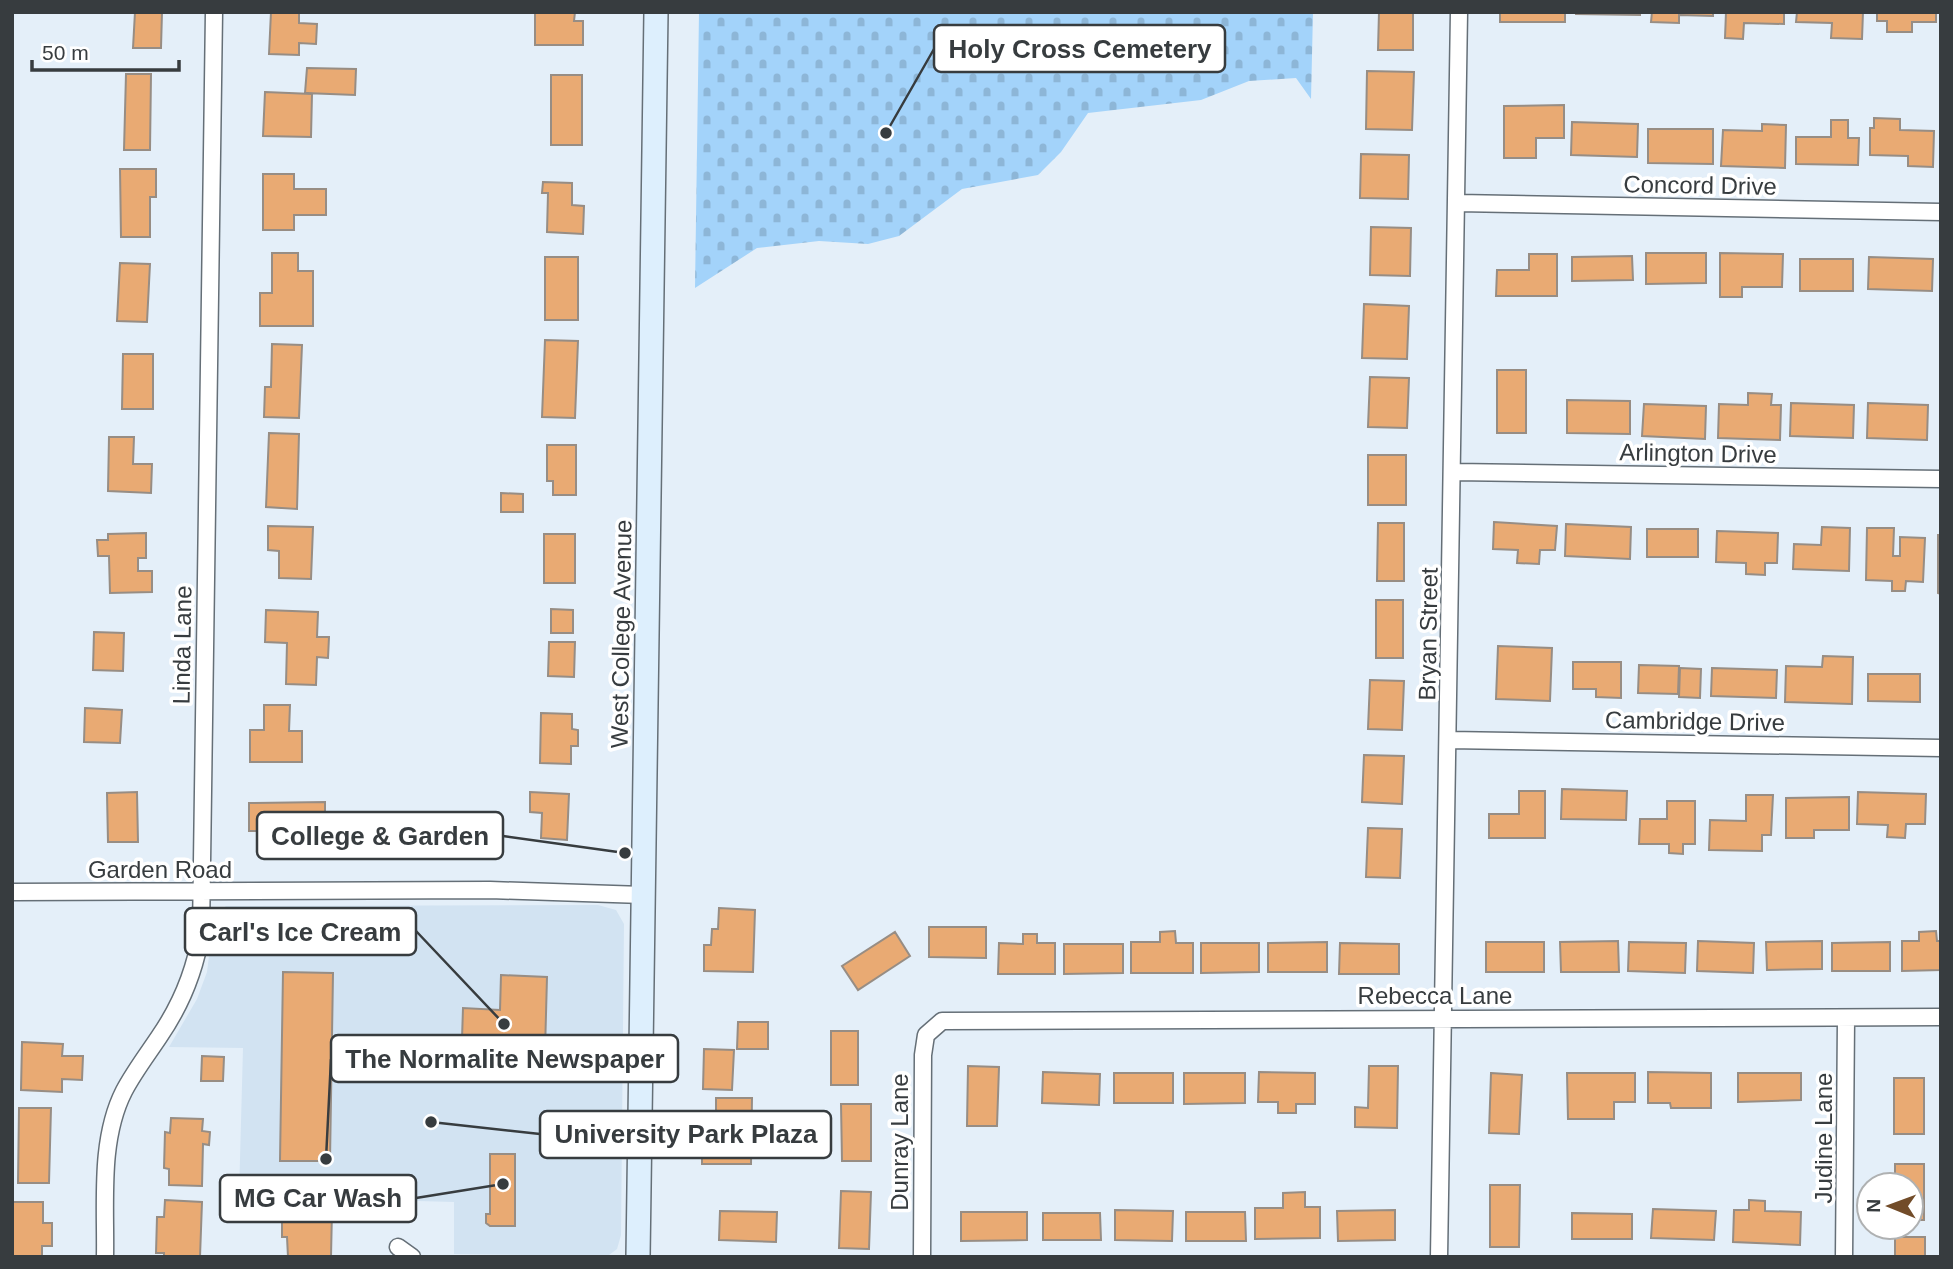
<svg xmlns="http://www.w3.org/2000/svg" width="1953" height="1269" font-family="Helvetica,sans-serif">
<defs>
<pattern id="cemetery-stones" width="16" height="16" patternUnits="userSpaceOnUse" patternTransform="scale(1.75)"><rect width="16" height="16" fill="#a3d3fa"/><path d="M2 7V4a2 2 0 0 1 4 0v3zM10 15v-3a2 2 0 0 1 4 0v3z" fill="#8db6d7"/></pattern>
</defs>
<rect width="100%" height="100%" fill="#e4eff9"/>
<path fill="#d2e3f2" d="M 598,905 L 616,910 L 624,924 L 621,1235 L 617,1249 L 609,1255 L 599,1256 L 454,1254 L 454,1202 L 239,1196 L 243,1048 L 169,1047 L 197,999 L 207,972 L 214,916 L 226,906 Z"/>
<path fill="url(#cemetery-stones)" d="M 699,12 L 1313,12 L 1311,99 L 1296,78 L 1249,81 L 1201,100 L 1088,113 L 1061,152 L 1038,175 L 962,189 L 899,236 L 868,244 L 819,241 L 757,248 L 695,288 Z"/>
<path fill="#e9aa73" stroke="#978d84" stroke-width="2" d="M 135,12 L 162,12 L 161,48 L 133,48 Z
M 271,12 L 299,12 L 299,23 L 317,24 L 316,44 L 299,43 L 299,55 L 269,54 Z
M 535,12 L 575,12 L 574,21 L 583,21 L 583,45 L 535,45 Z
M 1379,12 L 1413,12 L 1413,50 L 1378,50 Z
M 1500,12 L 1565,12 L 1565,22 L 1500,22 Z
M 1576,12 L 1640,12 L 1640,15 L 1576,14 Z
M 1652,12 L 1713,12 L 1713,16 L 1679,15 L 1679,23 L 1651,22 Z
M 1726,12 L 1784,12 L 1784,24 L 1744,23 L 1743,39 L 1725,38 Z
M 1797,12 L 1863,12 L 1862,39 L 1831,38 L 1832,23 L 1796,22 Z
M 1877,12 L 1936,12 L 1936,22 L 1912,22 L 1912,32 L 1887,32 L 1887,21 L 1877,21 Z
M 307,68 L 356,69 L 355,95 L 305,93 Z
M 1367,71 L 1414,72 L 1412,130 L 1366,129 Z
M 126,74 L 151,74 L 150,150 L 124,150 Z
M 551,75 L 582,75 L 582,145 L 551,145 Z
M 265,92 L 312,94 L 311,137 L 263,136 Z
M 1564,105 L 1564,138 L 1536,138 L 1536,158 L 1504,158 L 1504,106 Z
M 1874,118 L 1900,119 L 1900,130 L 1934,131 L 1933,167 L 1908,166 L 1908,156 L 1870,155 L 1870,128 L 1874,128 Z
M 1831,120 L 1848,120 L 1848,138 L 1859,138 L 1858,165 L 1796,164 L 1796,137 L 1831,137 Z
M 1572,122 L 1638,124 L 1637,157 L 1571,155 Z
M 1762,124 L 1786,125 L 1785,168 L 1721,166 L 1723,130 L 1762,131 Z
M 1648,129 L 1713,129 L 1713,164 L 1648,163 Z
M 1361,154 L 1409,155 L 1408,199 L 1360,198 Z
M 120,169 L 156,169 L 156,197 L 150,197 L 150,237 L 121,237 Z
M 263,174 L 294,174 L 294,189 L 326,189 L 326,215 L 294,215 L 294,230 L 263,230 Z
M 543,182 L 572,183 L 572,205 L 584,206 L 583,234 L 547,232 L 548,193 L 542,193 Z
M 1371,227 L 1411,228 L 1410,276 L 1370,275 Z
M 272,253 L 298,253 L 298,271 L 313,271 L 313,326 L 260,326 L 260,293 L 272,293 Z
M 1646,253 L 1706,253 L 1706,283 L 1646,284 Z
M 1720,253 L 1783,254 L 1782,287 L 1742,287 L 1742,297 L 1720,297 Z
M 1529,254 L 1557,254 L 1557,296 L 1496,296 L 1497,270 L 1529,270 Z
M 1632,256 L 1633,280 L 1572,281 L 1572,257 Z
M 545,257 L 578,257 L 578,320 L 545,320 Z
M 1869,257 L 1933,259 L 1932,291 L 1868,289 Z
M 1800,259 L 1853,259 L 1853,291 L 1800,291 Z
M 120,263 L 150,264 L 147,322 L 117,321 Z
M 1364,304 L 1409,306 L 1407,359 L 1362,358 Z
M 545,340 L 578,341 L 575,418 L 542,417 Z
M 272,344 L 302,345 L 299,418 L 264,417 L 265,387 L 271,387 Z
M 123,354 L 153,354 L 153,409 L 122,409 Z
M 1497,370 L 1526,370 L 1526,433 L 1497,433 Z
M 1370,377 L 1409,378 L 1407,428 L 1368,427 Z
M 1748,393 L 1772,394 L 1771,405 L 1781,405 L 1780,440 L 1718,438 L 1719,404 L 1748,405 Z
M 1567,400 L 1630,401 L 1630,434 L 1567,433 Z
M 1791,403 L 1854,405 L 1853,438 L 1790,436 Z
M 1868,403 L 1928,405 L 1927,440 L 1867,438 Z
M 1644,404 L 1706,406 L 1705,439 L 1642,436 Z
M 269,433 L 299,434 L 297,509 L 266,507 Z
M 109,437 L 134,437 L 133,464 L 152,464 L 151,493 L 108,491 Z
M 547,445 L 576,445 L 576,495 L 553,495 L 553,481 L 547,481 Z
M 1368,455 L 1406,455 L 1406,505 L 1368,505 Z
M 501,493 L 523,494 L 523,512 L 501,512 Z
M 1494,522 L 1557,526 L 1555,550 L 1540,550 L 1539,564 L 1517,563 L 1518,550 L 1493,549 Z
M 1378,523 L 1404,523 L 1404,581 L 1377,581 Z
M 1566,524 L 1631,527 L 1630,559 L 1565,556 Z
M 268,526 L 313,527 L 311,579 L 279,578 L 279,551 L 268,550 Z
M 1822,527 L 1850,528 L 1849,571 L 1793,569 L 1794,544 L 1821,545 Z
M 1867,528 L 1894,528 L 1893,556 L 1900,556 L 1900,537 L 1925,538 L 1923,582 L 1906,581 L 1905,591 L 1892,591 L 1892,581 L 1866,580 Z
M 1647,529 L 1698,529 L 1698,557 L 1647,557 Z
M 1717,531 L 1778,533 L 1777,563 L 1765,563 L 1765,575 L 1746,574 L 1746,563 L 1716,562 Z
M 146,533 L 146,558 L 138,558 L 138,571 L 152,571 L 152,592 L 110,593 L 109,556 L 98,556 L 97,540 L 108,540 L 108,534 Z
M 544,534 L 575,534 L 575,583 L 544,583 Z
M 1938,535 L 1941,535 L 1941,594 L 1938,593 Z
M 1376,600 L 1403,600 L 1403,658 L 1376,658 Z
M 551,609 L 573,610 L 573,633 L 551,633 Z
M 266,610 L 318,612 L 317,637 L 329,637 L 328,658 L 317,657 L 316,685 L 286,684 L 287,643 L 265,642 Z
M 94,632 L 124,633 L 123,671 L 93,670 Z
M 549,642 L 575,642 L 574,677 L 548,676 Z
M 1498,646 L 1552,648 L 1550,701 L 1496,699 Z
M 1823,656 L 1853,657 L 1852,704 L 1785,702 L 1786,666 L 1822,667 Z
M 1573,662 L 1621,662 L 1621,698 L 1596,697 L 1596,689 L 1573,689 Z
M 1639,665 L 1679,666 L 1678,694 L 1638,693 Z
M 1680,668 L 1701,669 L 1700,698 L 1679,697 Z
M 1712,668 L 1777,670 L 1776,698 L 1711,696 Z
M 1868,674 L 1920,674 L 1920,702 L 1868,701 Z
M 1370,680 L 1404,681 L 1402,730 L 1368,729 Z
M 264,705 L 290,705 L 289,731 L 302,731 L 302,762 L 250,762 L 250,730 L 264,730 Z
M 85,708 L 122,710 L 120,743 L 84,742 Z
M 541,713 L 572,714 L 572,729 L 578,730 L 578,746 L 571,746 L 571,764 L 540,763 Z
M 1364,755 L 1404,756 L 1402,804 L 1362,802 Z
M 1562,789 L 1627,791 L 1626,820 L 1561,819 Z
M 1519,791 L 1545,791 L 1545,838 L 1489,838 L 1489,814 L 1519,814 Z
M 137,792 L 138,842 L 108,842 L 107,793 Z
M 530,792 L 569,794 L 567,840 L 541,838 L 542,813 L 530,812 Z
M 1858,792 L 1926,794 L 1925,824 L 1906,824 L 1905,838 L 1887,837 L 1888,825 L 1857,824 Z
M 1746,795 L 1773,795 L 1771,835 L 1762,835 L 1762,851 L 1709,850 L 1710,820 L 1746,821 Z
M 1849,797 L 1849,830 L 1814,830 L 1814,838 L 1786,838 L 1786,798 Z
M 1667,801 L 1695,801 L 1695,844 L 1683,844 L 1683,854 L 1669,853 L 1669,844 L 1639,844 L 1640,819 L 1667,819 Z
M 325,802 L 325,831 L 249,831 L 249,803 Z
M 1368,828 L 1402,829 L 1400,878 L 1366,877 Z
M 719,908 L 755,910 L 753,972 L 704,971 L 704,945 L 711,945 L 712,929 L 718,929 Z
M 929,927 L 986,927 L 986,958 L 929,957 Z
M 1175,931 L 1176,943 L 1193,943 L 1193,973 L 1131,973 L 1131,942 L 1160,942 L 1160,932 Z
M 1936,931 L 1937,941 L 1941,941 L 1941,970 L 1902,971 L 1902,941 L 1919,941 L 1919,932 Z
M 895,932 L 910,956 L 858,990 L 842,966 Z
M 1023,934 L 1037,934 L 1037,943 L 1055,943 L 1055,974 L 998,974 L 999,943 L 1023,944 Z
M 1618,941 L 1619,972 L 1561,972 L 1560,942 Z
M 1698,941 L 1754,943 L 1753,973 L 1697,971 Z
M 1822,941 L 1822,969 L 1767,970 L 1766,942 Z
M 1327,942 L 1327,972 L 1268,972 L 1268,943 Z
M 1486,942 L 1544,942 L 1544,972 L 1486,972 Z
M 1629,942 L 1686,943 L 1685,973 L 1628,971 Z
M 1890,942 L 1890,971 L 1832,971 L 1832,943 Z
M 1201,943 L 1259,943 L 1259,972 L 1201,973 Z
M 1340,943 L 1399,944 L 1399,974 L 1339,974 Z
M 1064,944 L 1123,944 L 1123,973 L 1064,974 Z
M 283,972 L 333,973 L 330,1161 L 280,1161 Z
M 501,975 L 547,977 L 545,1051 L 499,1050 L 499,1040 L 462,1039 L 463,1008 L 500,1010 Z
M 738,1022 L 768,1022 L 768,1049 L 737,1049 Z
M 831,1031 L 858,1031 L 858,1085 L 831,1085 Z
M 22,1042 L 63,1044 L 62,1056 L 83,1056 L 82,1080 L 62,1079 L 62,1092 L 21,1090 Z
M 704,1049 L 734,1050 L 732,1090 L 703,1089 Z
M 202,1056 L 224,1057 L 223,1081 L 201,1081 Z
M 968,1066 L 999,1067 L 997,1126 L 967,1126 Z
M 1369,1066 L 1398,1066 L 1397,1128 L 1355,1127 L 1355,1107 L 1368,1108 Z
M 1043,1072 L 1100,1074 L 1099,1105 L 1042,1103 Z
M 1259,1072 L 1315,1073 L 1315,1104 L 1296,1104 L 1296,1113 L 1278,1113 L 1278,1102 L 1258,1102 Z
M 1648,1072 L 1711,1073 L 1711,1108 L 1671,1108 L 1670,1103 L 1648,1103 Z
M 1114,1073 L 1173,1073 L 1173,1103 L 1114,1103 Z
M 1184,1073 L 1245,1073 L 1245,1103 L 1184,1104 Z
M 1491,1073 L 1522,1075 L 1519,1134 L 1489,1133 Z
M 1567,1073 L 1635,1073 L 1635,1102 L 1614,1102 L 1614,1119 L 1568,1119 Z
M 1738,1073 L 1801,1073 L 1801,1100 L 1738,1102 Z
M 1894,1078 L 1924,1078 L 1924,1134 L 1894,1134 Z
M 716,1098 L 752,1098 L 751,1164 L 702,1164 L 702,1136 L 708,1136 L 708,1119 L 716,1119 Z
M 841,1104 L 871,1104 L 871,1161 L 842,1161 Z
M 19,1108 L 51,1108 L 49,1183 L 18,1183 Z
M 171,1118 L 203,1119 L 202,1131 L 210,1132 L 209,1145 L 203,1144 L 202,1186 L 169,1185 L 169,1169 L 164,1168 L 165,1132 L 170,1133 Z
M 490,1154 L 515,1154 L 515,1226 L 490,1226 L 486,1223 L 486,1214 L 490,1214 Z
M 1895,1164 L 1924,1164 L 1924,1220 L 1911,1220 L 1911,1185 L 1895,1185 Z
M 1490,1185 L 1520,1185 L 1519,1247 L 1490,1247 Z
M 841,1191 L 871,1192 L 869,1249 L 839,1248 Z
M 1305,1192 L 1305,1207 L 1320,1207 L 1320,1238 L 1255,1239 L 1255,1208 L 1283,1208 L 1283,1193 Z
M 165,1200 L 202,1202 L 200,1257 L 164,1257 L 164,1253 L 156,1253 L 157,1217 L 164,1217 Z
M 1749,1200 L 1765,1201 L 1765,1211 L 1801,1212 L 1800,1245 L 1733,1242 L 1734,1210 L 1749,1210 Z
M 12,1202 L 43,1202 L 43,1223 L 52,1223 L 52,1246 L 42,1246 L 42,1257 L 12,1257 Z
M 1653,1209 L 1716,1211 L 1714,1240 L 1651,1238 Z
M 282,1210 L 332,1210 L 331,1257 L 288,1257 L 287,1237 L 282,1237 Z
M 1115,1210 L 1173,1211 L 1172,1241 L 1115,1240 Z
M 1395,1210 L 1395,1240 L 1338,1241 L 1337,1211 Z
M 720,1211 L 777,1212 L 776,1242 L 719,1240 Z
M 961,1212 L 1027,1212 L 1027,1240 L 961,1241 Z
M 1186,1212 L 1245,1212 L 1246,1241 L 1186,1241 Z
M 1043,1213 L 1100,1213 L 1101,1240 L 1043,1240 Z
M 1572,1213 L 1632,1214 L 1632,1239 L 1572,1239 Z
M 1895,1237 L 1925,1237 L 1925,1257 L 1895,1257 Z"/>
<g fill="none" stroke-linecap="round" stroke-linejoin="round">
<defs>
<path id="minor" d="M 1458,203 L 1941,212
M 1454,472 L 1941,479
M 1449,740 L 1941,748
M 12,892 L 490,890 L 643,895
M 398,1247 L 412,1257
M 105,1257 C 106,1203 99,1140 124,1091 C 134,1072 147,1055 159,1037 C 181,1005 195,971 201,933 L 214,12
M 922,1257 L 923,1055 L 926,1035 L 942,1021 L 1941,1017
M 1439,1257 L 1459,12
M 1844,1257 L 1846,1019"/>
<path id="secondary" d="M 638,1257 L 656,12"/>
</defs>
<use href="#minor" stroke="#656f77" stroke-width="19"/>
<use href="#secondary" stroke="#656f77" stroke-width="26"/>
<use href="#minor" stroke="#fff" stroke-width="16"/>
<use href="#secondary" stroke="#ddeffd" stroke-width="23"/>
</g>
<g text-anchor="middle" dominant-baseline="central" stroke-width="7" stroke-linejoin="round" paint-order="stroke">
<g font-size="24" fill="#373c3f" stroke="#fff">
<text transform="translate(1700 185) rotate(1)">Concord Drive</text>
<text transform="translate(1698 453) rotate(1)">Arlington Drive</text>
<text transform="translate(621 634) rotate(-89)">West College Avenue</text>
<text transform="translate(1428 634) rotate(-89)">Bryan Street</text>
<text transform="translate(182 645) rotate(-89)">Linda Lane</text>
<text transform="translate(1695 721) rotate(1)">Cambridge Drive</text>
<text x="160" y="869">Garden Road</text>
<text x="1435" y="995">Rebecca Lane</text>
<text transform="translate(1823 1138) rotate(-90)">Judine Lane</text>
<text transform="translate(899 1142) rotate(-90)">Dunray Lane</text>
</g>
</g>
<path fill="none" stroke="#373c3f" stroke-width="2.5" d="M886 133L934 49M625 853L503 836M504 1024L416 931M326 1159L331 1059M431 1122L540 1134M503 1184L416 1198"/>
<g fill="#373c3f" stroke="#fff" stroke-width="2.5">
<circle cx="886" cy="133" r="7"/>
<circle cx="625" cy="853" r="7"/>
<circle cx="504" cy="1024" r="7"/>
<circle cx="326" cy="1159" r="7"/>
<circle cx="431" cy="1122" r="7"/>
<circle cx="503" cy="1184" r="7"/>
</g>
<g fill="#fff" stroke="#373c3f" stroke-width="2.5">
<rect x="934" y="25" width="291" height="47" rx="7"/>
<rect x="257" y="812" width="246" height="47" rx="7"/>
<rect x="185" y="908" width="231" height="47" rx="7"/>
<rect x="331" y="1035" width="347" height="47" rx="7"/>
<rect x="540" y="1111" width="291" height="47" rx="7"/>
<rect x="220" y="1175" width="196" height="47" rx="7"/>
</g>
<g font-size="26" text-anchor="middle" font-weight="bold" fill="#373c3f">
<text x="1080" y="58">Holy Cross Cemetery</text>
<text x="380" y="845">College &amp; Garden</text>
<text x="300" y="941">Carl's Ice Cream</text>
<text x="505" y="1068">The Normalite Newspaper</text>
<text x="686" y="1143">University Park Plaza</text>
<text x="318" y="1207">MG Car Wash</text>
</g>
<rect width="1953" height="1269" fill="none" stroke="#373c3f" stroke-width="28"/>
<g transform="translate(1890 1206) rotate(271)"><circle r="33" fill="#ffffff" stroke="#afb1b2" stroke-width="2"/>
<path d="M0-5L12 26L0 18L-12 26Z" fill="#724c29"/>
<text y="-10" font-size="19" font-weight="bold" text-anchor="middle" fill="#373c3f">N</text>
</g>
<path d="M32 60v10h147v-10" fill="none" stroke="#373c3f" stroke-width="3.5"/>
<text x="42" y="60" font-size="21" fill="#373c3f" stroke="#ffffff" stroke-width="5" paint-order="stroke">50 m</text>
</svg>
